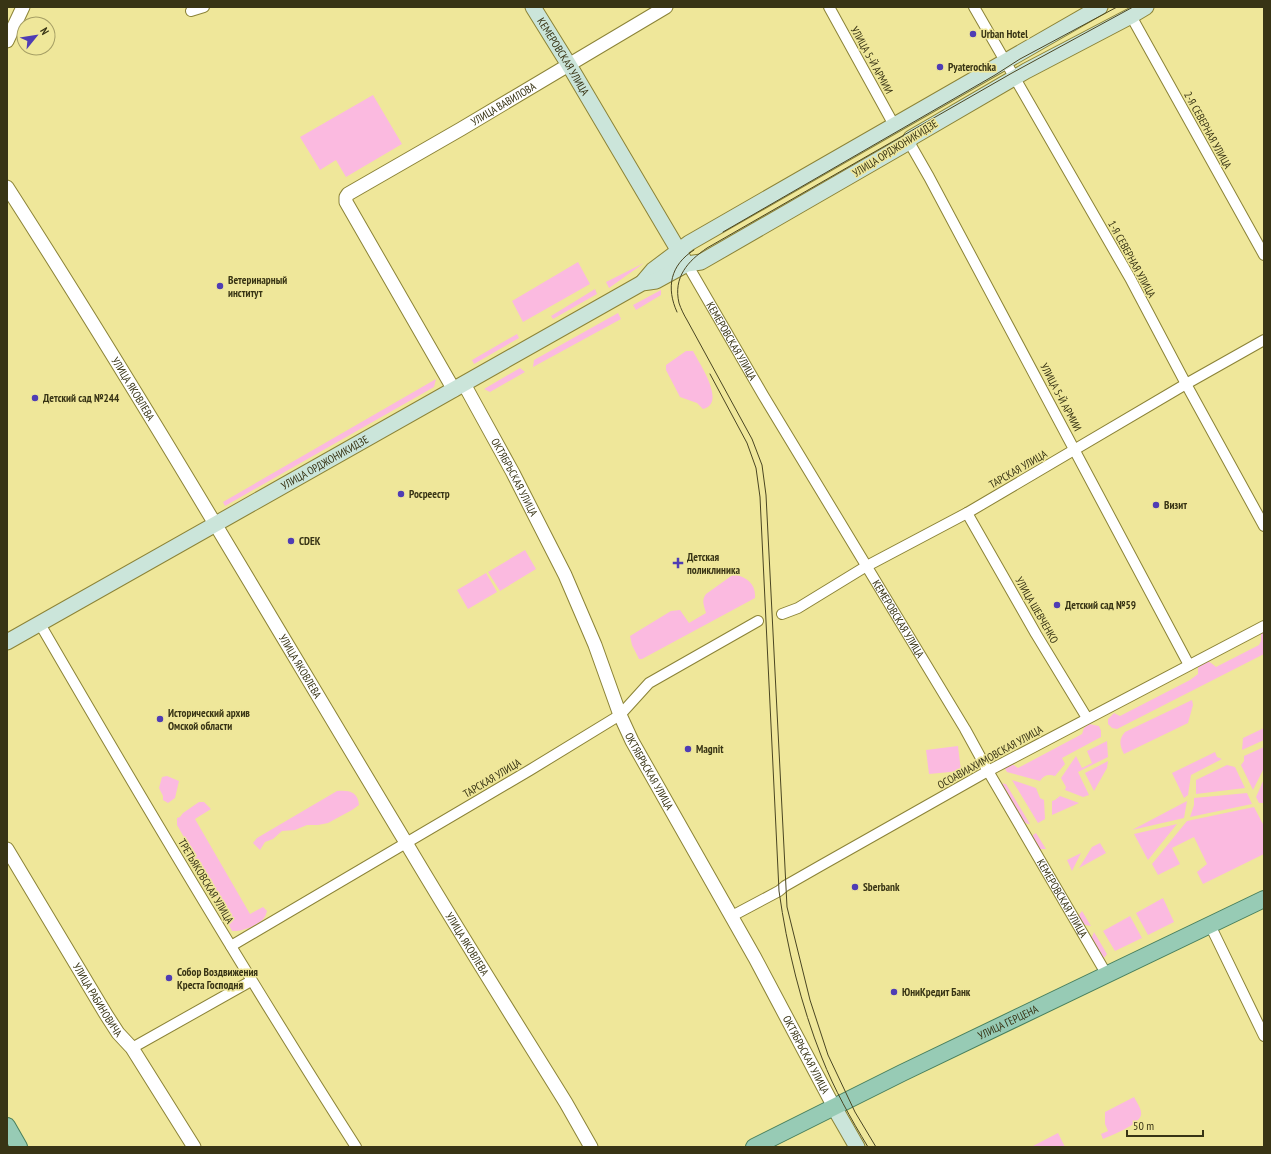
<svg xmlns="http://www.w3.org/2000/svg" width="1271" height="1154" font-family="'PT Sans Narrow',sans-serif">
<rect width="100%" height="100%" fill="#efe79a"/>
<path fill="#fbbae0" d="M 373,95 L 402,144 L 346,177 L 336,160 L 320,170 L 300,137 Z
M 578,262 L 590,284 L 523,322 L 512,301 Z
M 644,263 L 609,288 L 606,282 Z
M 595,289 L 597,294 L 553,319 L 551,316 Z
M 661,290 L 661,295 L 636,310 L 633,305 Z
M 618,313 L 621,319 L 533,367 L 534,360 Z
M 517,334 L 519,338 L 474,364 L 472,360 Z
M 686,351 L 693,351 C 699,363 727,403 703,409 L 697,403 L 680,397 L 666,370 L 666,365 Z
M 520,368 L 525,372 L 490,392 L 484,389 Z
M 436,379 L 434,387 L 225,506 L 223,502 Z
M 525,550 L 536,569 L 500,591 L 488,572 Z
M 486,573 L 497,592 L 468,609 L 457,590 Z
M 734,574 C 748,578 756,584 755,598 L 642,659 L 639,659 L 632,645 L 630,636 L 671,611 L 680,610 L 689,623 L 706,613 C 704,605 701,601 706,594 Z
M 1264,630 L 1264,654 L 1117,729 L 1112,728 L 1108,724 L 1108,719 L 1114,713 L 1120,716 L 1190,680 L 1198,674 L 1198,666 C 1208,660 1207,660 1216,667 L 1259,645 L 1261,641 L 1261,631 Z
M 1192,700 L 1193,705 L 1188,723 L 1124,754 C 1120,746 1118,740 1125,732 Z
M 1089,724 L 1099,726 L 1101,731 L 1101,737 L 1062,758 L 1065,764 L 1055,776 C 1048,774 1044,775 1040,781 L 1007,772 L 1004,767 L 1011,763 L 1018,768 L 1082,734 L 1084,728 Z
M 1264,728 L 1264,740 L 1242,750 L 1243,738 Z
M 1107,741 L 1108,757 L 1078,772 L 1089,795 L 1083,797 L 1065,790 L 1066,787 L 1061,778 L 1076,756 L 1082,768 L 1092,763 L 1087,751 Z
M 958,746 L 961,771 L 929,774 L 926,750 Z
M 1264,747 L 1264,768 L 1253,790 L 1241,765 L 1244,761 L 1244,756 Z
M 1215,752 L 1217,757 L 1222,759 L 1191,775 L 1188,795 L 1184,798 L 1172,773 Z
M 1108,761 L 1107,768 L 1094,791 L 1085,773 Z
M 1227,765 L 1235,767 L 1245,788 L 1196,794 L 1196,780 Z
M 167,776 L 179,781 L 175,798 L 168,803 L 163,800 L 163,796 L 159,788 L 162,777 Z
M 1264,779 L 1264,803 L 1259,803 L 1256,797 Z
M 1012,780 L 1036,788 L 1040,798 L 1044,800 L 1045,819 L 1038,823 Z
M 998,783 L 1006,784 L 1030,824 L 1028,824 L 1021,821 Z
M 337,791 C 348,790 358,791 359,805 L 352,810 L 328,823 L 318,825 L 307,825 L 295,830 L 282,831 L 273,839 L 265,842 L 260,850 L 253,843 L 257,838 Z
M 1247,793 L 1252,804 L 1190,817 L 1194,805 L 1194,798 Z
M 1060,796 L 1079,803 L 1052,815 L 1052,801 L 1055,800 Z
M 1187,801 L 1184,818 L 1132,830 Z
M 199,802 L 204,802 L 211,809 L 195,819 L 250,914 L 263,907 L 267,911 C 266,913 266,916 264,918 C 259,925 241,932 232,931 L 229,925 L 231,917 L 225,912 L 202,870 C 194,869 192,863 190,856 L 192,851 L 177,825 L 177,818 L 180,817 L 183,813 Z
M 1254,807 L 1264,826 L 1264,854 L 1203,884 L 1197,872 L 1207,864 L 1194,837 L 1172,848 L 1180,864 L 1158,875 L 1152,864 L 1187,821 Z
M 1177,824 L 1148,860 L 1134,834 Z
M 1036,833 L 1046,849 L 1038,849 L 1032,840 L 1033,835 Z
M 1100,843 L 1106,853 L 1079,868 L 1092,847 Z
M 1081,853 L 1072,871 L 1067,860 Z
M 1163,898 L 1174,922 L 1148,935 L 1136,913 Z
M 1082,911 L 1091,926 L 1085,925 L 1079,920 L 1079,915 Z
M 1130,916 L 1142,938 L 1115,951 L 1103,931 Z
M 1094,932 L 1107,954 L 1104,958 L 1091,940 Z
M 1134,1097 C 1137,1103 1142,1109 1141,1115 C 1139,1125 1112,1135 1103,1139 L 1101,1134 L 1108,1131 L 1105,1124 L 1105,1112 Z
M 1058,1133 L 1065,1147 L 1031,1147 Z"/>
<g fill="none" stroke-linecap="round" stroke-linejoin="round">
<defs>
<g id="minor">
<path d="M 829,7 L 894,125"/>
<path d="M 974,7 L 1130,278 L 1186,384 L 1264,526"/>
<path d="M 191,11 L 204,7"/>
<path d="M 1131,16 L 1264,255"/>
<path d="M 909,142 L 929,177 L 1189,665"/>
<path id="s1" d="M 687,264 L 763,395 L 965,729 L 988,771 L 1107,975"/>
<path d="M 967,513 L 1036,634 L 1087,718"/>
<path d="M 782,614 L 798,608 L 865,567 L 967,513 L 1186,384 L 1264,340"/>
<path d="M 40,624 C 142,800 246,975 356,1147"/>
<path d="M 732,916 L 779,891 L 785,886 L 820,866 L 988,771 L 1264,626"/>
<path d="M 1210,925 L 1264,1036"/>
<path d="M 231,946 L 530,770 L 620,715 L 649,683 L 758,621"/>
<path d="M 132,1048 L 251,981"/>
</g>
<g id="tertiary">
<path d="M 7,41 L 23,7"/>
<path id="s2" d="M 7,187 C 145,402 273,622 405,841 C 457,929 512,1016 566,1103 L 591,1147"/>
<path id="s3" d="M 464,384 L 513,473 L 565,575 L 595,645 L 620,715 L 632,741 L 755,958 L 834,1107"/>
<path id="s4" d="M 454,390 L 346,202 L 346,197 L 348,194 L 461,129 L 666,7"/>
<path id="s5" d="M 7,849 L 107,1016 L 118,1033 L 132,1048 L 194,1147"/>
</g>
<g id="secondary">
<path id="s6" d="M 533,7 L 569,65 L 683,258"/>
<path d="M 642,283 L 653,270 L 689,243 L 1100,7"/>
<path id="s7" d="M 7,642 L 642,283 L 656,281 L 687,264 L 701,262 L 909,142 L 911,138 L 1026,71 L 1131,16 L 1146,7"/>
<path d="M 834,1107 L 857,1147"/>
</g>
<g id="primary">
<path d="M 7,1126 L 19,1147"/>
<path id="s8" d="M 754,1147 L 902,1073 L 1264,899"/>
</g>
</defs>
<use href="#minor" stroke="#8b8337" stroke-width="12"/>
<use href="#tertiary" stroke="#8b8337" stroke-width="15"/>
<use href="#secondary" stroke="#8b8337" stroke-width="17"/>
<use href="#primary" stroke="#487f5c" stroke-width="18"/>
<use href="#minor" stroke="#fff" stroke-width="10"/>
<use href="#tertiary" stroke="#fff" stroke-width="13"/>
<use href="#secondary" stroke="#cbe5da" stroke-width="15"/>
<use href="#primary" stroke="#97cbb5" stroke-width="16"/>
<path stroke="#4a4622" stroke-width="1" d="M 723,232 L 995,75 L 1020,59 L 1117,7
M 677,312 C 666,288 670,265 694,250
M 710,374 L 747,443 L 756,468 L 760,497 L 779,891 C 787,948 801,1005 822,1058 C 834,1089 851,1119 868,1147
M 876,1147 L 855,1112 L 828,1055 L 810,1000 L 787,907 L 766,495 L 762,465 L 752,439 L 687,320 C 684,315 681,309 679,303 C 673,277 688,261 707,248 L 1012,73 L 1133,7"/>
</g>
<g fill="#4f3db4" stroke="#efe79a" stroke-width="1.5">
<circle cx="973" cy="34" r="4"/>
<circle cx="940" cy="67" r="4"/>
<circle cx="220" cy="286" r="4"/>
<circle cx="35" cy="398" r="4"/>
<circle cx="401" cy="494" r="4"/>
<circle cx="1156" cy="505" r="4"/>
<circle cx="291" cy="541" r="4"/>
<path d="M676 557h4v4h4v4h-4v4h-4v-4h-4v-4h4z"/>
<circle cx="1057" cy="605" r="4"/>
<circle cx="160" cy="719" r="4"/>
<circle cx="688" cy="749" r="4"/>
<circle cx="855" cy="887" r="4"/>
<circle cx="169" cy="978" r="4"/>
<circle cx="894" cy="992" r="4"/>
</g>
<g text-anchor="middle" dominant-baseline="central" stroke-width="3" stroke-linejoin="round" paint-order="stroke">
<g font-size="11" font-weight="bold" fill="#383415" stroke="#efe79a" text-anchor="start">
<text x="981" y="34">Urban Hotel</text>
<text x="948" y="67">Pyaterochka</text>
<text x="228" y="280">Ветеринарный<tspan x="228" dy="13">институт</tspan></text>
<text x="43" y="398">Детский сад №244</text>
<text x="409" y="494">Росреестр</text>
<text x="1164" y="505">Визит</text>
<text x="299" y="541">CDEK</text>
<text x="687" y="557">Детская<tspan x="687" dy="13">поликлиника</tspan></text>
<text x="1065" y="605">Детский сад №59</text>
<text x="168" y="713">Исторический архив<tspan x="168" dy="13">Омской области</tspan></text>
<text x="696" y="749">Magnit</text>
<text x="863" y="887">Sberbank</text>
<text x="177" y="972">Собор Воздвижения<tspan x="177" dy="13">Креста Господня</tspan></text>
<text x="902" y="992">ЮниКредит Банк</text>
</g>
<g font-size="11" fill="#383415" stroke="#efe79a">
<text stroke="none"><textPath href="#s6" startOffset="58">КЕМЕРОВСКАЯ УЛИЦА</textPath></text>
<text transform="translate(872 60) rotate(61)">УЛИЦА 5-Й АРМИИ</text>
<text stroke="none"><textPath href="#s4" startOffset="405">УЛИЦА ВАВИЛОВА</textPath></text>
<text transform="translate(1208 130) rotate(61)">2-Я СЕВЕРНАЯ УЛИЦА</text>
<text transform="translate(895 148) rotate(-32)">УЛИЦА ОРДЖОНИКИДЗЕ</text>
<text transform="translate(1132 259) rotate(61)">1-Я СЕВЕРНАЯ УЛИЦА</text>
<text stroke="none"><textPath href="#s1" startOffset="89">КЕМЕРОВСКАЯ УЛИЦА</textPath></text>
<text stroke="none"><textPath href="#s2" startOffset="238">УЛИЦА ЯКОВЛЕВА</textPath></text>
<text transform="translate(1061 397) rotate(62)">УЛИЦА 5-Й АРМИИ</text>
<text stroke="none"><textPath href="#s7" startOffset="365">УЛИЦА ОРДЖОНИКИДЗЕ</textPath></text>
<text transform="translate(1018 469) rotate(-30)">ТАРСКАЯ УЛИЦА</text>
<text stroke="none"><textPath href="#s3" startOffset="106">ОКТЯБРЬСКАЯ УЛИЦА</textPath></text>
<text transform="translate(1037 610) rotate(60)">УЛИЦА ШЕВЧЕНКО</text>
<text stroke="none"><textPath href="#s1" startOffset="413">КЕМЕРОВСКАЯ УЛИЦА</textPath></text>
<text stroke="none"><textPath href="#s2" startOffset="562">УЛИЦА ЯКОВЛЕВА</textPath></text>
<text transform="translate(990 757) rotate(-29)">ОСОАВИАХИМОВСКАЯ УЛИЦА</text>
<text stroke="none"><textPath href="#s3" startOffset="430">ОКТЯБРЬСКАЯ УЛИЦА</textPath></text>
<text transform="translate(492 778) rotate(-31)">ТАРСКАЯ УЛИЦА</text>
<text transform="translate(206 881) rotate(59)">ТРЕТЬЯКОВСКАЯ УЛИЦА</text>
<text stroke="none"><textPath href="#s1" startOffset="737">КЕМЕРОВСКАЯ УЛИЦА</textPath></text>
<text stroke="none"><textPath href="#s2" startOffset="886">УЛИЦА ЯКОВЛЕВА</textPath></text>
<text stroke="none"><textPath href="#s5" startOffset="176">УЛИЦА РАБИНОВИЧА</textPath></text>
<text stroke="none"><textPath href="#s8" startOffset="283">УЛИЦА ГЕРЦЕНА</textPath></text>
<text stroke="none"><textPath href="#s3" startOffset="754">ОКТЯБРЬСКАЯ УЛИЦА</textPath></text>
</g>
</g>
<rect width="1271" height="1154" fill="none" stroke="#383415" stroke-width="16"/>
<g transform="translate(36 36) rotate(60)"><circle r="19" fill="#efe79a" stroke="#a69f65"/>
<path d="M0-3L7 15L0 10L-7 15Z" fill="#4f3db4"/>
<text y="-6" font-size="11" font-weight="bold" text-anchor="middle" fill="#383415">N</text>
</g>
<path d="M1127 1130v6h76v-6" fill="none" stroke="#383415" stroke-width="2"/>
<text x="1133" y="1130" font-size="12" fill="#383415" stroke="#efe79a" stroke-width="3" paint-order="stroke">50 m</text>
</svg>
